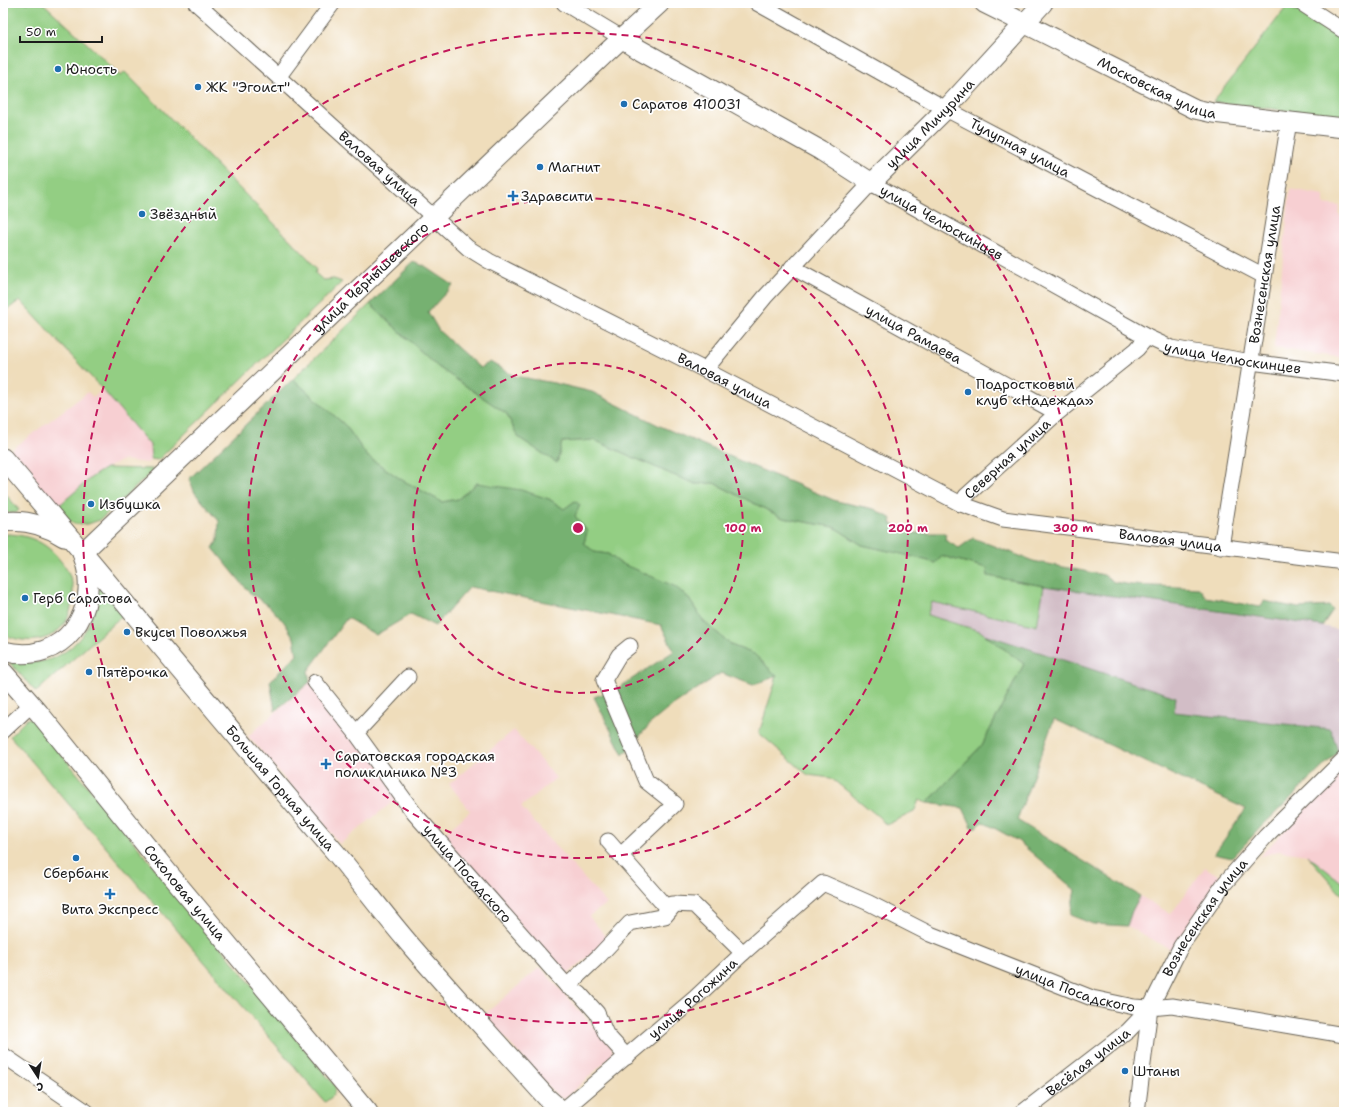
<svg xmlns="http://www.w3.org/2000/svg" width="1347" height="1115" font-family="'Shantell Sans',sans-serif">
<rect width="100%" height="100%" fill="#fff"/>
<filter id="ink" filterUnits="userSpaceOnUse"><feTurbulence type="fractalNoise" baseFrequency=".025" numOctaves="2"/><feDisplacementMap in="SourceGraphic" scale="8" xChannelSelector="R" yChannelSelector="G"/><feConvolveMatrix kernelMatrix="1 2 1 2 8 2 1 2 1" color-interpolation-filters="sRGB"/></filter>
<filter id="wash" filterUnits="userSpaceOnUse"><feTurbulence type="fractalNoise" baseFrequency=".012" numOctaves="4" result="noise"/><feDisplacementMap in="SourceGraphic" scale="16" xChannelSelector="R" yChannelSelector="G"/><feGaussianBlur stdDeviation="0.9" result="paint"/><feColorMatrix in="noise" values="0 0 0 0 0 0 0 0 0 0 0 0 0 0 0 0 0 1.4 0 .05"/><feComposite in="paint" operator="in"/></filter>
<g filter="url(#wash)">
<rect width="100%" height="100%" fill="#efddbb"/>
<path fill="#f7cfd2" d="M 1290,189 L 1324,195 L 1324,204 L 1340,206 L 1339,214 L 1344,221 L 1341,240 L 1344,241 L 1344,358 L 1274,348 Z
M 103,390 L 150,445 L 151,459 L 150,462 L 146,463 L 123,460 L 106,468 L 93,476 L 55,509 L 7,453 L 88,392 L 93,397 Z
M 311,682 L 405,792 L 340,844 L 248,736 Z
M 514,730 L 556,778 L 521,807 L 607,904 L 589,916 L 609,940 L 564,977 L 442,836 L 470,811 L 449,784 Z
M 1344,768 L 1344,884 L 1307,855 L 1279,851 L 1259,857 Z
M 1205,867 L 1221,877 L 1172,950 L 1127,926 L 1132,911 L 1140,896 L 1171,914 Z
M 540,967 L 611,1046 L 613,1051 L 612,1056 L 565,1098 L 558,1097 L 484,1015 Z"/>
<path fill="#d2bdc6" d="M 1044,586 L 1322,626 L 1344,631 L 1344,646 L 1338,658 L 1344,664 L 1344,746 L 1338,752 L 1331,729 L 1174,712 L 1175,697 L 984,634 L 980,631 L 927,615 L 932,602 L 1037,626 Z"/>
<path fill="#93ce83" stroke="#587550" d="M 3,3 L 43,3 L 107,62 L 120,76 L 125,72 L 308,258 L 317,269 L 315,273 L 323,280 L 334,279 L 342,282 L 158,460 L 151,459 L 150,445 L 103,390 L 20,300 L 3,313 Z
M 1288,5 L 1295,11 L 1303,8 L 1344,36 L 1344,117 L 1213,102 Z
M 370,304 L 438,367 L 507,414 L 518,437 L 557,463 L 562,442 L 594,440 L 673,475 L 696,484 L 714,483 L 783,518 L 834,527 L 862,545 L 902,554 L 936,563 L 942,556 L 987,568 L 988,576 L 1044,586 L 1037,626 L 932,602 L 927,615 L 980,631 L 1024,664 L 982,745 L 927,803 L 919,800 L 914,812 L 886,825 L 879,817 L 831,778 L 808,775 L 759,733 L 777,676 L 754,654 L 733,646 L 704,622 L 687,596 L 620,563 L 608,554 L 594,552 L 584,543 L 587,531 L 575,516 L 575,501 L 564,509 L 549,499 L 477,483 L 458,499 L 442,502 L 402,480 L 367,456 L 346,426 L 293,379 Z
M 106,468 L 153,469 L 153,471 L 100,520 L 88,524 L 74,524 L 63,517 L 55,509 L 93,476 Z
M 3,491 L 19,510 L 16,513 L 3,513 Z
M 8,534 C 28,535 46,542 59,559 C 64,565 69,572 71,580 C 74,587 73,594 72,601 C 69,638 33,649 3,634 L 3,535 Z
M 99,586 L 124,614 L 36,692 L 10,663 L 14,660 C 57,673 100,633 94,589 Z
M 30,718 L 33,720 L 336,1087 L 333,1096 L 325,1102 L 10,736 L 27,719 Z
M 1307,855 L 1344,884 L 1344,895 L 1340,893 Z"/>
<path fill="#76b171" stroke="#496646" d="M 414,262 L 426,267 L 453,285 L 428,312 L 439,331 L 480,368 L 490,362 L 514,376 L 554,383 L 592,392 L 660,426 L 759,469 L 836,501 L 874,509 L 892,519 L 891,523 L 913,533 L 946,533 L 945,540 L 959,548 L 973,538 L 1033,561 L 1104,575 L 1114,582 L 1132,585 L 1199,588 L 1206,597 L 1260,607 L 1264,601 L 1299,608 L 1329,606 L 1333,610 L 1322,626 L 1044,586 L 988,576 L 987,568 L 942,556 L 936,563 L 902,554 L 862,545 L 834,527 L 783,518 L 714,483 L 696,484 L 673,475 L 594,440 L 562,442 L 557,463 L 518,437 L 507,414 L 438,367 L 370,304 Z
M 293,379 L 346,426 L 367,456 L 402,480 L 442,502 L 458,499 L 477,483 L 521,490 L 549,499 L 564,509 L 575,501 L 580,505 L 575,516 L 587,531 L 584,543 L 594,552 L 608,554 L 620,563 L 674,586 L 687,596 L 704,622 L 733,646 L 754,654 L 777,676 L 753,685 L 721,673 L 673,705 L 651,723 L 623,755 L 594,697 L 617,689 L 674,651 L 661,625 L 470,587 L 435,626 L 411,614 L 376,635 L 347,618 L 308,671 L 310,682 L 275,711 L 270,681 L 297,655 L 294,638 L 284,622 L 269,606 L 249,592 L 213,548 L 218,540 L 219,521 L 195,493 L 189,479 Z
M 984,634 L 1176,697 L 1174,712 L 1331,729 L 1338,752 L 1262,826 L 1232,858 L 1214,854 L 1246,809 L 1054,719 L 1017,820 L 1140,896 L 1132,911 L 1127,926 L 1093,924 L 1070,915 L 1075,890 L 1018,841 L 983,822 L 973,829 L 963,808 L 927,803 L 982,745 L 1024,664 Z"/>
</g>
<g filter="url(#ink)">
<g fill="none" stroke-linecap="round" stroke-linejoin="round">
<defs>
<g id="minor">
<path id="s1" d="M 196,3 L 468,248 L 489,261 L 705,370 L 961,504 L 1003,519 L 1344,562"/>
<path d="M 564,3 L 622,38"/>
<path id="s2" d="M 757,3 L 946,109 L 1264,276"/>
<path d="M 1301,3 L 1344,31"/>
<path d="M 279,76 L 333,3"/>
<path id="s3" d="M 792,267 L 1050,409 L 1055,415"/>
<path id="s4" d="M 705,370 L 765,297 L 871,183 L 1147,337 L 1171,348 L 1251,362 L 1344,374"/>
<path id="s5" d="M 961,504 L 966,496 L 1055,415 L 1137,349 L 1147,337"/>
<path id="s6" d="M 1221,547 L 1289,121"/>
<path id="s7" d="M 315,682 L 356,733 L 414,813 L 567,986 L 580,994 L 597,1013 L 606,1034 L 627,1057"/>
<path d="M 3,731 L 32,704"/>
<path d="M 356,733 L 408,677"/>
<path d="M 608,841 L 665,906 L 672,904 L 694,905 L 743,953"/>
<path d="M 621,855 L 675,804 L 646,781 L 604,680 L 619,655 L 630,646"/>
<path d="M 567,986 L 599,956 L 630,923 L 665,916 L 675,904"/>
<path d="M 3,1055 L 87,1112"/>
<path id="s8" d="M 561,1112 L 695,998 L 743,953 L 823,883 L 869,903 L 930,934 L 1092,998 L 1134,1007 L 1150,1008 L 1172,1006 L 1344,1035"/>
<path id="s9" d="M 1023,1112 L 1128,1031 L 1150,1008"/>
<path id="s10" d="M 1137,1112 L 1150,1008 L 1181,946 L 1224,884 L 1266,836 L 1344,759"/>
</g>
<g id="major">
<path id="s11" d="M 984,3 L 1195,109 L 1213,113 L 1344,128"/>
<path id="s12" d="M 622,38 L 637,48 L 820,150 L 871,183 L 946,109 L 1043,3"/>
<path id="s13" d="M 3,458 C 114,589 223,722 335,852 C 361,883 385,916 412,947 C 456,998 502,1048 547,1098 L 563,1112"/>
<path d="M 3,522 C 26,519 45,525 64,537"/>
<path id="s14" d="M 82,553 L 606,53 L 660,3"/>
<path d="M 3,651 C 63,667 103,610 83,556"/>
<path id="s15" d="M 3,672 L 39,713 L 170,875 L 368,1112"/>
</g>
</defs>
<use href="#minor" stroke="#666054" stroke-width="17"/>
<use href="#major" stroke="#666054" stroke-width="21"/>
<use href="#minor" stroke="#fff" stroke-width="15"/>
<use href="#major" stroke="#fff" stroke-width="19"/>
</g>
</g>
<g fill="none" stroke="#c2185b" stroke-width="2" stroke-dasharray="7 5">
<circle cx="578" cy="528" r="165"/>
<circle cx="578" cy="528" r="330"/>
<circle cx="578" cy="528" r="495"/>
</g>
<g fill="#1f6fb2" stroke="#fff" stroke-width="1.5">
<circle cx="58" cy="69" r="4"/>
<circle cx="198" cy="87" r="4"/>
<circle cx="624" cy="104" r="4"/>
<circle cx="540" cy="167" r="4"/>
<path d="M511 190h4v4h4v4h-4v4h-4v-4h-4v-4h4z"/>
<circle cx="142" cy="214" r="4"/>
<circle cx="968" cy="392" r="4"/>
<circle cx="91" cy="504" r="4"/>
<circle cx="25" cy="598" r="4"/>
<circle cx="127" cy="632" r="4"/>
<circle cx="89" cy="672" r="4"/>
<path d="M324 758h4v4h4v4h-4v4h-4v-4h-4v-4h4z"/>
<circle cx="76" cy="858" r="4"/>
<path d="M108 888h4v4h4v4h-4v4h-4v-4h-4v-4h4z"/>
<circle cx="1125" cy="1071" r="4"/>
</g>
<g text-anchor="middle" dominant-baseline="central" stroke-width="3.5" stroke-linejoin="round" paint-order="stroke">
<g font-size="14" fill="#1c1c1c" stroke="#fff" text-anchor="start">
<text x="66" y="69">Юность</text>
<text x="206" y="87">ЖК "Эгоист"</text>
<text x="632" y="104">Саратов 410031</text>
<text x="548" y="167">Магнит</text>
<text x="521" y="196">Здравсити</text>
<text x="150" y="214">Звёздный</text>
<text x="976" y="384">Подростковый<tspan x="976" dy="16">клуб «Надежда»</tspan></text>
<text x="99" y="504">Избушка</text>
<text x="33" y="598">Герб Саратова</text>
<text x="135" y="632">Вкусы Поволжья</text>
<text x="97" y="672">Пятёрочка</text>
<text x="335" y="756">Саратовская городская<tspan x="335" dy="16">поликлиника №3</tspan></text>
<text x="76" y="873" text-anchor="middle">Сбербанк</text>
<text x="110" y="909" text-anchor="middle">Вита Экспресс</text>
<text x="1133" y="1071">Штаны</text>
</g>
<g font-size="14" fill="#1c1c1c" stroke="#fff">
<text stroke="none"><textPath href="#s11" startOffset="193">Московская улица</textPath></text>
<text stroke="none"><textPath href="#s12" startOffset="372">улица Мичурина</textPath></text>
<text stroke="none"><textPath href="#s2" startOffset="300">Тулупная улица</textPath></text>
<text stroke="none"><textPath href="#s1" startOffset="247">Валовая улица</textPath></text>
<text stroke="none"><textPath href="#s4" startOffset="331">улица Челюскинцев</textPath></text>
<text stroke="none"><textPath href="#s6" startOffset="276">Вознесенская улица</textPath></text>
<text stroke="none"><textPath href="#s14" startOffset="399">улица Чернышевского</textPath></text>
<text stroke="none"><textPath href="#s3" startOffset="139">улица Рамаева</textPath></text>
<text stroke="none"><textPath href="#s4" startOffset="655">улица Челюскинцев</textPath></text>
<text stroke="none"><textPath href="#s1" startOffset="655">Валовая улица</textPath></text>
<text stroke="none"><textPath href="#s5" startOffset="65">Северная улица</textPath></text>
<text stroke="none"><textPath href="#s1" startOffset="1135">Валовая улица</textPath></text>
<text stroke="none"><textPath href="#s13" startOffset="431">Большая Горная улица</textPath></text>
<text stroke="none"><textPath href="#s7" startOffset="245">улица Посадского</textPath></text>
<text stroke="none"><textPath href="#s15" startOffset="286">Соколовая улица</textPath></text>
<text stroke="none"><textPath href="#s10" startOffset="211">Вознесенская улица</textPath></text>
<text stroke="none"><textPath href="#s8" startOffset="622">улица Посадского</textPath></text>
<text stroke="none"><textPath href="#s8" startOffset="174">улица Рогожина</textPath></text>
<text stroke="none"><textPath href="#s9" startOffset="82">Весёлая улица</textPath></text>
</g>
</g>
<circle cx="578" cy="528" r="6" fill="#c2185b" stroke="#fff" stroke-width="2"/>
<g font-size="12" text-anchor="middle" font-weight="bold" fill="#c2185b" stroke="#fff" stroke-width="3.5" stroke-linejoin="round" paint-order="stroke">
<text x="743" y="532">100 m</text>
<text x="908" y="532">200 m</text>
<text x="1073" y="532">300 m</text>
</g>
<rect width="1347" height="1115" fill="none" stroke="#fff" stroke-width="16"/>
<g transform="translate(38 1077) rotate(168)" stroke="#ffffff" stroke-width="3" paint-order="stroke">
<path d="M0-3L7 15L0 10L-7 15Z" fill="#1c1c1c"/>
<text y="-6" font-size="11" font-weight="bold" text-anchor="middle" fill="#1c1c1c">С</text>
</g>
<path d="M20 36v6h82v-6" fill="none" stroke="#1c1c1c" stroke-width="2"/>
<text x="26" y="36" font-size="12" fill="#1c1c1c" stroke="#ffffff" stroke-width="3" paint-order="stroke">50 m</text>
</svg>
